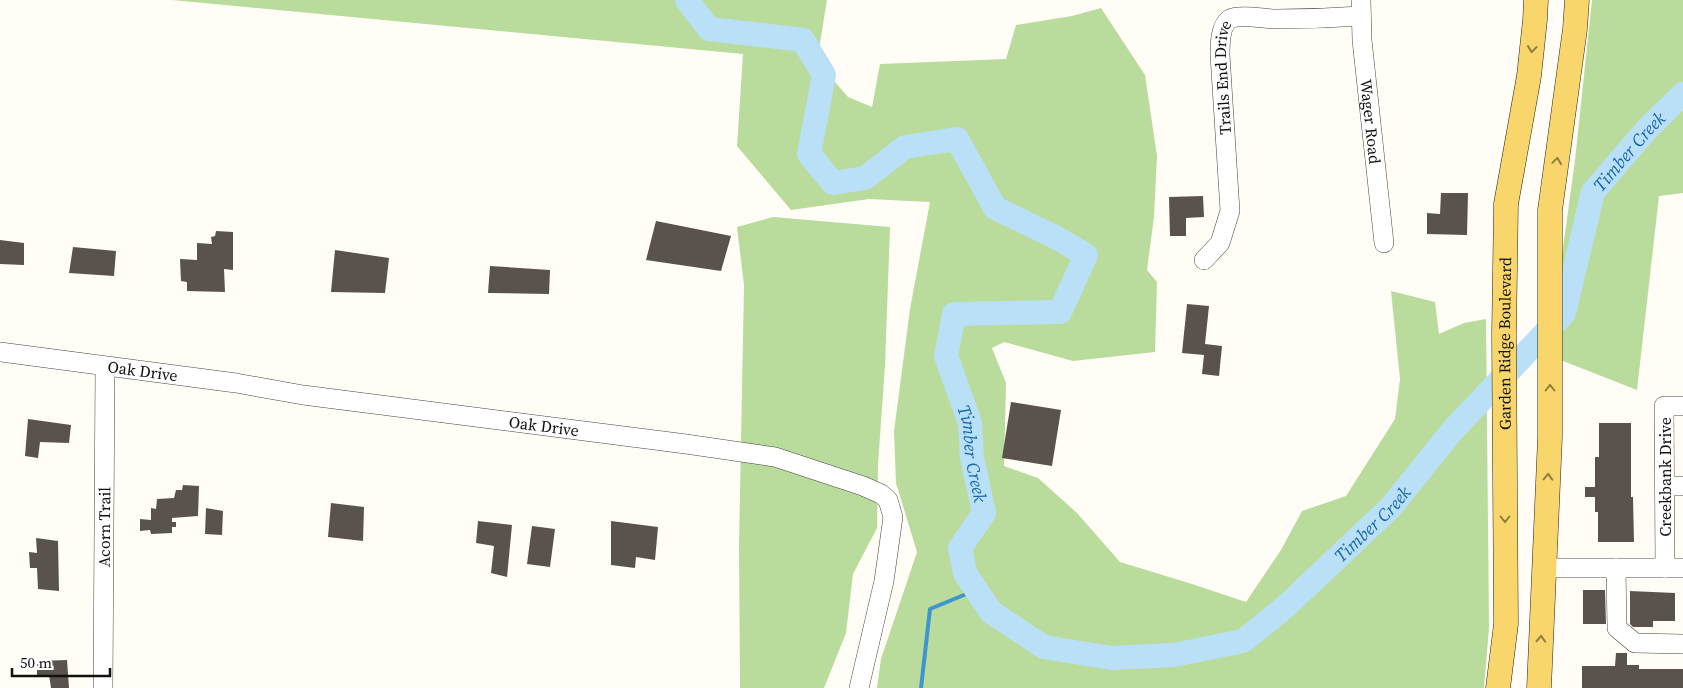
<svg xmlns="http://www.w3.org/2000/svg" width="1683" height="688" font-family="'Source Serif 4',serif">
<rect width="100%" height="100%" fill="#fffdf5"/>
<path fill="#b9dc9c" d="M 172,0 L 827,0 L 817,61 L 848,97 L 872,107 L 880,64 L 1006,59 L 1016,25 L 1072,16 L 1101,8 L 1145,75 L 1157,156 L 1154,217 L 1147,270 L 1157,282 L 1155,352 L 1073,361 L 1004,342 L 992,348 L 1006,383 L 1004,466 L 1038,478 L 1077,513 L 1120,562 L 1192,584 L 1246,602 L 1281,550 L 1302,511 L 1346,496 L 1395,419 L 1400,379 L 1391,291 L 1435,302 L 1439,334 L 1464,323 L 1486,319 L 1489,628 L 1484,688 L 877,688 L 881,659 L 917,552 L 896,483 L 894,431 L 910,309 L 930,202 L 869,199 L 791,210 L 737,146 L 743,54 Z
M 1592,0 L 1683,0 L 1683,193 L 1659,196 L 1637,390 L 1558,359 L 1560,270 L 1575,160 Z
M 773,217 L 890,227 L 885,366 L 878,464 L 877,528 L 853,574 L 846,633 L 824,688 L 740,688 L 739,545 L 744,285 L 737,227 Z"/>
<g fill="none" stroke-linecap="round" stroke-linejoin="round">
<path stroke="#3f96cf" stroke-width="4" d="M 921,688 L 930,609 L 976,590"/>
<path stroke="#b9e0f7" stroke-width="24" id="s1" d="M 687,0 L 709,29 L 803,40 L 824,75 L 809,154 L 833,183 L 865,178 L 905,147 L 957,139 L 995,208 L 1057,238 L 1086,255 L 1060,312 L 954,314 L 946,356 L 970,423 L 972,458 L 984,513 L 960,548 L 965,573 L 991,612 L 1044,647 L 1111,658 L 1174,655 L 1243,641 L 1284,608 L 1391,507 L 1452,431 L 1564,313 L 1593,192 L 1647,129 L 1683,94"/>
</g>
<path fill="#5a524d" d="M 1441,193 L 1468,193 L 1467,235 L 1427,234 L 1427,213 L 1440,214 Z
M 1203,196 L 1204,217 L 1186,218 L 1186,236 L 1170,236 L 1169,197 Z
M 656,221 L 731,236 L 721,271 L 646,260 Z
M 216,231 L 233,232 L 233,270 L 224,269 L 225,292 L 187,291 L 187,282 L 181,281 L 180,259 L 197,260 L 197,243 L 212,244 L 211,237 L 215,236 Z
M 0,240 L 24,243 L 24,265 L 0,264 Z
M 73,247 L 116,251 L 114,276 L 69,273 Z
M 335,250 L 389,258 L 385,293 L 331,292 Z
M 490,266 L 550,270 L 549,294 L 488,293 Z
M 1187,304 L 1209,306 L 1205,344 L 1222,346 L 1219,376 L 1202,374 L 1204,355 L 1182,353 Z
M 1011,402 L 1061,410 L 1052,466 L 1002,458 Z
M 28,419 L 71,425 L 69,443 L 40,442 L 38,458 L 25,456 Z
M 1599,423 L 1631,423 L 1631,497 L 1633,497 L 1634,542 L 1598,542 L 1598,512 L 1595,512 L 1595,497 L 1585,497 L 1585,487 L 1595,487 L 1595,457 L 1599,457 Z
M 183,485 L 199,486 L 198,516 L 172,518 L 172,522 L 176,522 L 176,527 L 172,527 L 172,533 L 151,534 L 150,530 L 140,531 L 140,519 L 151,520 L 151,508 L 156,509 L 157,499 L 174,498 L 176,490 L 182,490 Z
M 331,503 L 364,507 L 363,541 L 328,537 Z
M 206,508 L 223,511 L 222,535 L 205,534 Z
M 478,521 L 512,525 L 507,577 L 491,573 L 494,546 L 476,543 Z
M 611,521 L 658,527 L 655,560 L 636,557 L 635,568 L 611,565 Z
M 532,526 L 555,529 L 550,567 L 527,564 Z
M 36,538 L 58,541 L 59,591 L 38,589 L 37,568 L 30,568 L 29,552 L 37,553 Z
M 1583,590 L 1605,590 L 1606,624 L 1583,624 Z
M 1630,591 L 1675,593 L 1675,621 L 1653,621 L 1653,627 L 1633,627 L 1630,624 Z
M 1616,653 L 1627,653 L 1627,665 L 1639,665 L 1639,669 L 1683,669 L 1683,688 L 1582,688 L 1582,666 L 1615,666 Z
M 67,660 L 69,688 L 51,688 L 49,675 L 37,676 L 37,661 Z"/>
<g fill="none" stroke-linecap="round" stroke-linejoin="round">
<defs>
<g id="minor">
<path id="s2" d="M 1361,0 L 1362,40 L 1384,243"/>
<path id="s3" d="M 1204,260 L 1220,243 L 1230,211 L 1220,55 C 1220,45 1220,25 1230,19 C 1240,14 1265,19 1276,19 C 1305,19 1333,18 1361,16"/>
<path id="s4" d="M 0,352 L 236,383 L 303,395 L 686,444 L 775,457 L 863,486 L 881,494 L 888,500 L 893,517 L 884,581 L 859,688"/>
<path d="M 1665,486 L 1683,486"/>
<path d="M 1545,568 L 1683,568"/>
<path d="M 1616,568 L 1617,628 L 1635,643 L 1683,644"/>
<path d="M 1665,568 L 1664,406 L 1683,406"/>
<path id="s5" d="M 103,688 L 105,367"/>
</g>
<g id="major">
<path id="s6" d="M 1498,688 L 1506,624 L 1504,334 L 1506,204 L 1529,76 L 1535,20 L 1536,0"/>
<path d="M 1539,688 L 1550,437 L 1550,210 L 1575,29 L 1577,0"/>
</g>
</defs>
<use href="#minor" stroke="#444" stroke-width="20"/>
<use href="#major" stroke="#222" stroke-width="25"/>
<use href="#minor" stroke="#fff" stroke-width="19"/>
<use href="#major" stroke="#f9d66b" stroke-width="24"/>
</g>
<defs><path id="oneway-chevron" d="M-2-3.5L2.5 0L-2 3.5" fill="none" stroke-width="1.6" stroke-linecap="round" stroke-linejoin="round" transform="scale(1.25)"/></defs>
<g stroke="#917d42">
<use href="#oneway-chevron" transform="translate(1532 49) rotate(96)"/>
<use href="#oneway-chevron" transform="translate(1557 161) rotate(-82)"/>
<use href="#oneway-chevron" transform="translate(1550 388) rotate(-90)"/>
<use href="#oneway-chevron" transform="translate(1548 477) rotate(-88)"/>
<use href="#oneway-chevron" transform="translate(1505 519) rotate(90)"/>
<use href="#oneway-chevron" transform="translate(1541 639) rotate(-87)"/>
</g>
<g text-anchor="middle" dominant-baseline="central" stroke-width="5" stroke-linejoin="round" paint-order="stroke">
<g font-size="16" fill="#111" stroke="#fff">
<text stroke="none"><textPath href="#s3" startOffset="191">Trails End Drive</textPath></text>
<text stroke="none"><textPath href="#s2" startOffset="122">Wager Road</textPath></text>
<text stroke="none"><textPath href="#s6" startOffset="345">Garden Ridge Boulevard</textPath></text>
<text stroke="none"><textPath href="#s4" startOffset="144">Oak Drive</textPath></text>
<text stroke="none"><textPath href="#s4" startOffset="549">Oak Drive</textPath></text>
<text transform="translate(1665 477) rotate(-90)">Creekbank Drive</text>
<text stroke="none"><textPath href="#s5" startOffset="161">Acorn Trail</textPath></text>
</g>
<g font-size="18" font-style="italic" fill="#1768a6" stroke="#fff">
<text stroke="none"><textPath href="#s1" startOffset="1999">Timber Creek</textPath></text>
<text stroke="none"><textPath href="#s1" startOffset="920">Timber Creek</textPath></text>
<text stroke="none"><textPath href="#s1" startOffset="1535">Timber Creek</textPath></text>
</g>
</g>
<path d="M12 668v8h98v-8" fill="none" stroke="#111111" stroke-width="2.5"/>
<text x="20" y="668" font-size="15" fill="#111111" stroke="#ffffff" stroke-width="4" paint-order="stroke">50 m</text>
</svg>
